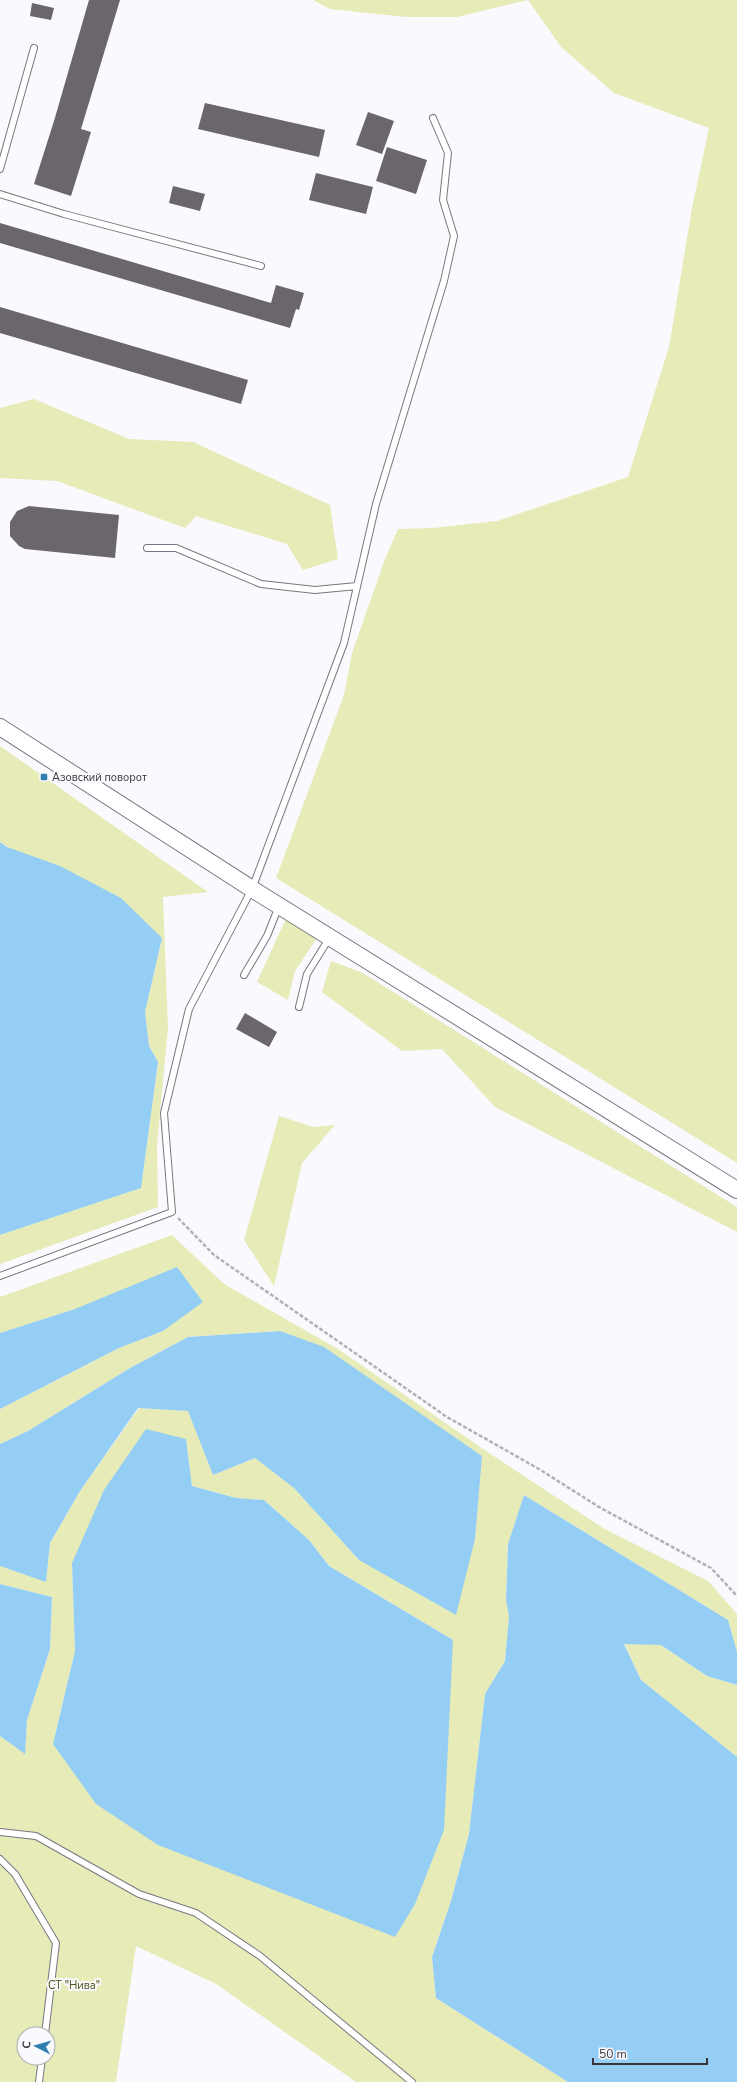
<svg xmlns="http://www.w3.org/2000/svg" width="737" height="2082" font-family="'Nunito Sans',sans-serif">
<rect width="100%" height="100%" fill="#faf9fd"/>
<path fill="#e6ebb8" fill-rule="evenodd" d="M 313,0 L 737,0 L 737,1163 L 276,878 L 344,695 L 352,653 L 385,559 L 398,529 L 433,528 L 497,521 L 628,477 L 669,347 L 692,208 L 709,128 L 614,93 L 561,47 L 528,0 L 457,17 L 406,17 L 330,9 Z
M 34,399 L 129,439 L 193,442 L 330,505 L 338,559 L 303,570 L 287,544 L 196,516 L 185,528 L 57,481 L 0,478 L 0,408 Z
M 0,746 L 208,892 L 163,897 L 168,1028 L 157,1145 L 158,1207 L 0,1264 L 0,1235 L 141,1188 L 158,1062 L 149,1046 L 145,1012 L 162,938 L 0,842 Z
M 289,912 L 321,932 L 295,971 L 288,1000 L 257,982 Z
M 331,961 L 363,973 L 737,1207 L 737,1232 L 495,1107 L 442,1049 L 402,1051 L 322,992 Z
M 279,1116 L 314,1127 L 335,1125 L 302,1163 L 274,1286 L 244,1240 Z
M 172,1235 L 224,1284 L 338,1349 L 492,1455 L 603,1528 L 708,1581 L 737,1614 L 737,1652 L 728,1620 L 524,1495 L 508,1544 L 506,1600 L 509,1616 L 505,1661 L 485,1694 L 469,1834 L 451,1901 L 432,1957 L 436,1998 L 568,2082 L 356,2082 L 216,1984 L 136,1946 L 116,2082 L 0,2082 L 0,1736 L 25,1753 L 27,1720 L 50,1649 L 52,1597 L 0,1584 L 0,1566 L 46,1581 L 50,1543 L 80,1491 L 139,1408 L 189,1411 L 213,1475 L 255,1458 L 294,1488 L 359,1560 L 280,1331 L 188,1337 L 130,1368 L 28,1431 L 0,1444 L 0,1409 L 119,1348 L 163,1331 L 75,1309 L 0,1333 L 0,1297 ZM 186,1439 L 192,1486 L 236,1498 L 264,1500 L 309,1540 L 329,1566 L 453,1640 L 53,1744 L 75,1651 L 72,1563 ZM 24,2034 L 48,2034 L 48,2058 L 24,2058 Z
M 624,1643 L 661,1645 L 707,1676 L 737,1685 L 737,1757 L 641,1680 Z"/>
<path fill="#95cef5" d="M 0,842 L 7,847 L 60,866 L 121,898 L 162,938 L 145,1012 L 149,1046 L 158,1062 L 141,1188 L 0,1235 Z
M 177,1267 L 203,1302 L 163,1331 L 119,1348 L 0,1409 L 0,1333 L 75,1309 Z
M 280,1331 L 324,1347 L 482,1456 L 475,1539 L 456,1615 L 359,1560 L 294,1488 L 255,1458 L 213,1475 L 188,1411 L 138,1408 L 80,1491 L 50,1543 L 46,1582 L 0,1566 L 0,1444 L 28,1431 L 130,1368 L 188,1337 Z
M 146,1429 L 186,1439 L 192,1486 L 236,1498 L 264,1500 L 309,1540 L 329,1566 L 453,1640 L 444,1830 L 415,1904 L 395,1937 L 158,1845 L 96,1804 L 53,1744 L 75,1651 L 72,1563 L 104,1490 Z
M 524,1495 L 728,1620 L 737,1652 L 737,1685 L 707,1676 L 661,1645 L 624,1644 L 641,1680 L 737,1757 L 737,2082 L 568,2082 L 436,1998 L 432,1957 L 451,1901 L 469,1834 L 485,1694 L 505,1661 L 509,1616 L 506,1600 L 508,1544 Z
M 0,1584 L 52,1597 L 50,1649 L 27,1720 L 25,1754 L 0,1736 Z"/>
<path fill="#6b656e" d="M 89,0 L 120,0 L 81,129 L 91,132 L 71,196 L 34,184 L 54,121 Z
M 32,3 L 54,8 L 51,20 L 30,16 Z
M 205,103 L 325,130 L 319,157 L 198,129 Z
M 368,112 L 394,121 L 382,154 L 356,145 Z
M 387,147 L 427,160 L 416,194 L 376,181 Z
M 316,173 L 373,187 L 366,214 L 309,200 Z
M 173,186 L 205,194 L 200,211 L 169,203 Z
M 0,223 L 271,303 L 276,285 L 304,293 L 299,310 L 296,309 L 290,328 L 0,243 Z
M 0,307 L 248,380 L 241,404 L 0,333 Z
M 29,506 L 119,515 L 115,558 L 25,549 L 19,546 L 10,536 L 10,522 L 17,511 Z
M 245,1013 L 277,1032 L 269,1047 L 236,1029 Z"/>
<g fill="none" stroke-linecap="round" stroke-linejoin="round">
<defs>
<path id="lane" d="M 0,169 L 34,48
M 0,194 L 64,214 L 261,266
M 147,548 L 176,548 L 261,584 L 315,590 L 357,586
M 244,975 L 267,936 L 279,906
M 299,1007 L 307,974 L 330,937
M 0,1276 L 172,1212 L 164,1113 L 189,1009 L 252,889 L 344,643 L 376,504 L 444,281 L 454,236 L 443,200 L 448,153 L 433,118
M 0,1832 L 36,1836 L 139,1894 L 196,1913 L 260,1956 L 412,2082
M 0,1859 L 15,1874 L 56,1943 L 45,2034
M 39,2082 L 42,2058"/>
<path id="secondary" d="M 0,727 L 252,889 L 737,1190"/>
</defs>
<use href="#lane" stroke="#797681" stroke-width="8"/>
<use href="#secondary" stroke="#797681" stroke-width="18"/>
<path stroke="#b3b1b6" stroke-width="2.5" stroke-dasharray="4 2" stroke-linecap="butt" d="M 178,1218 L 214,1255 L 447,1417 L 539,1469 L 599,1507 L 711,1568 L 737,1596"/>
<use href="#lane" stroke="#fff" stroke-width="6"/>
<use href="#secondary" stroke="#fff" stroke-width="16"/>
</g>
<rect fill="#307fb1" stroke="#faf9fd" stroke-width="1.5" x="40" y="773" width="8" height="8" rx="2"/>
<g text-anchor="middle" dominant-baseline="central" stroke-width="4" stroke-linejoin="round" paint-order="stroke">
<g font-size="11" fill="#37353a" stroke="#faf9fd" text-anchor="start">
<text x="52" y="777">Азовский поворот</text>
</g>
<g font-size="11" fill="#4e5117" stroke="#faf9fd">
<text x="74" y="1985">СТ "Нива"</text>
</g>
</g>
<g transform="translate(36 2046) rotate(276)"><circle r="19" fill="#faf9fd" stroke="#acabaf"/>
<path d="M0-3L7 15L0 10L-7 15Z" fill="#307fb1"/>
<text y="-6" font-size="11" font-weight="bold" text-anchor="middle" fill="#37353a">С</text>
</g>
<path d="M593 2058v6h114v-6" fill="none" stroke="#37353a" stroke-width="2"/>
<text x="599" y="2058" font-size="12" fill="#37353a" stroke="#faf9fd" stroke-width="3" paint-order="stroke">50 m</text>
</svg>
